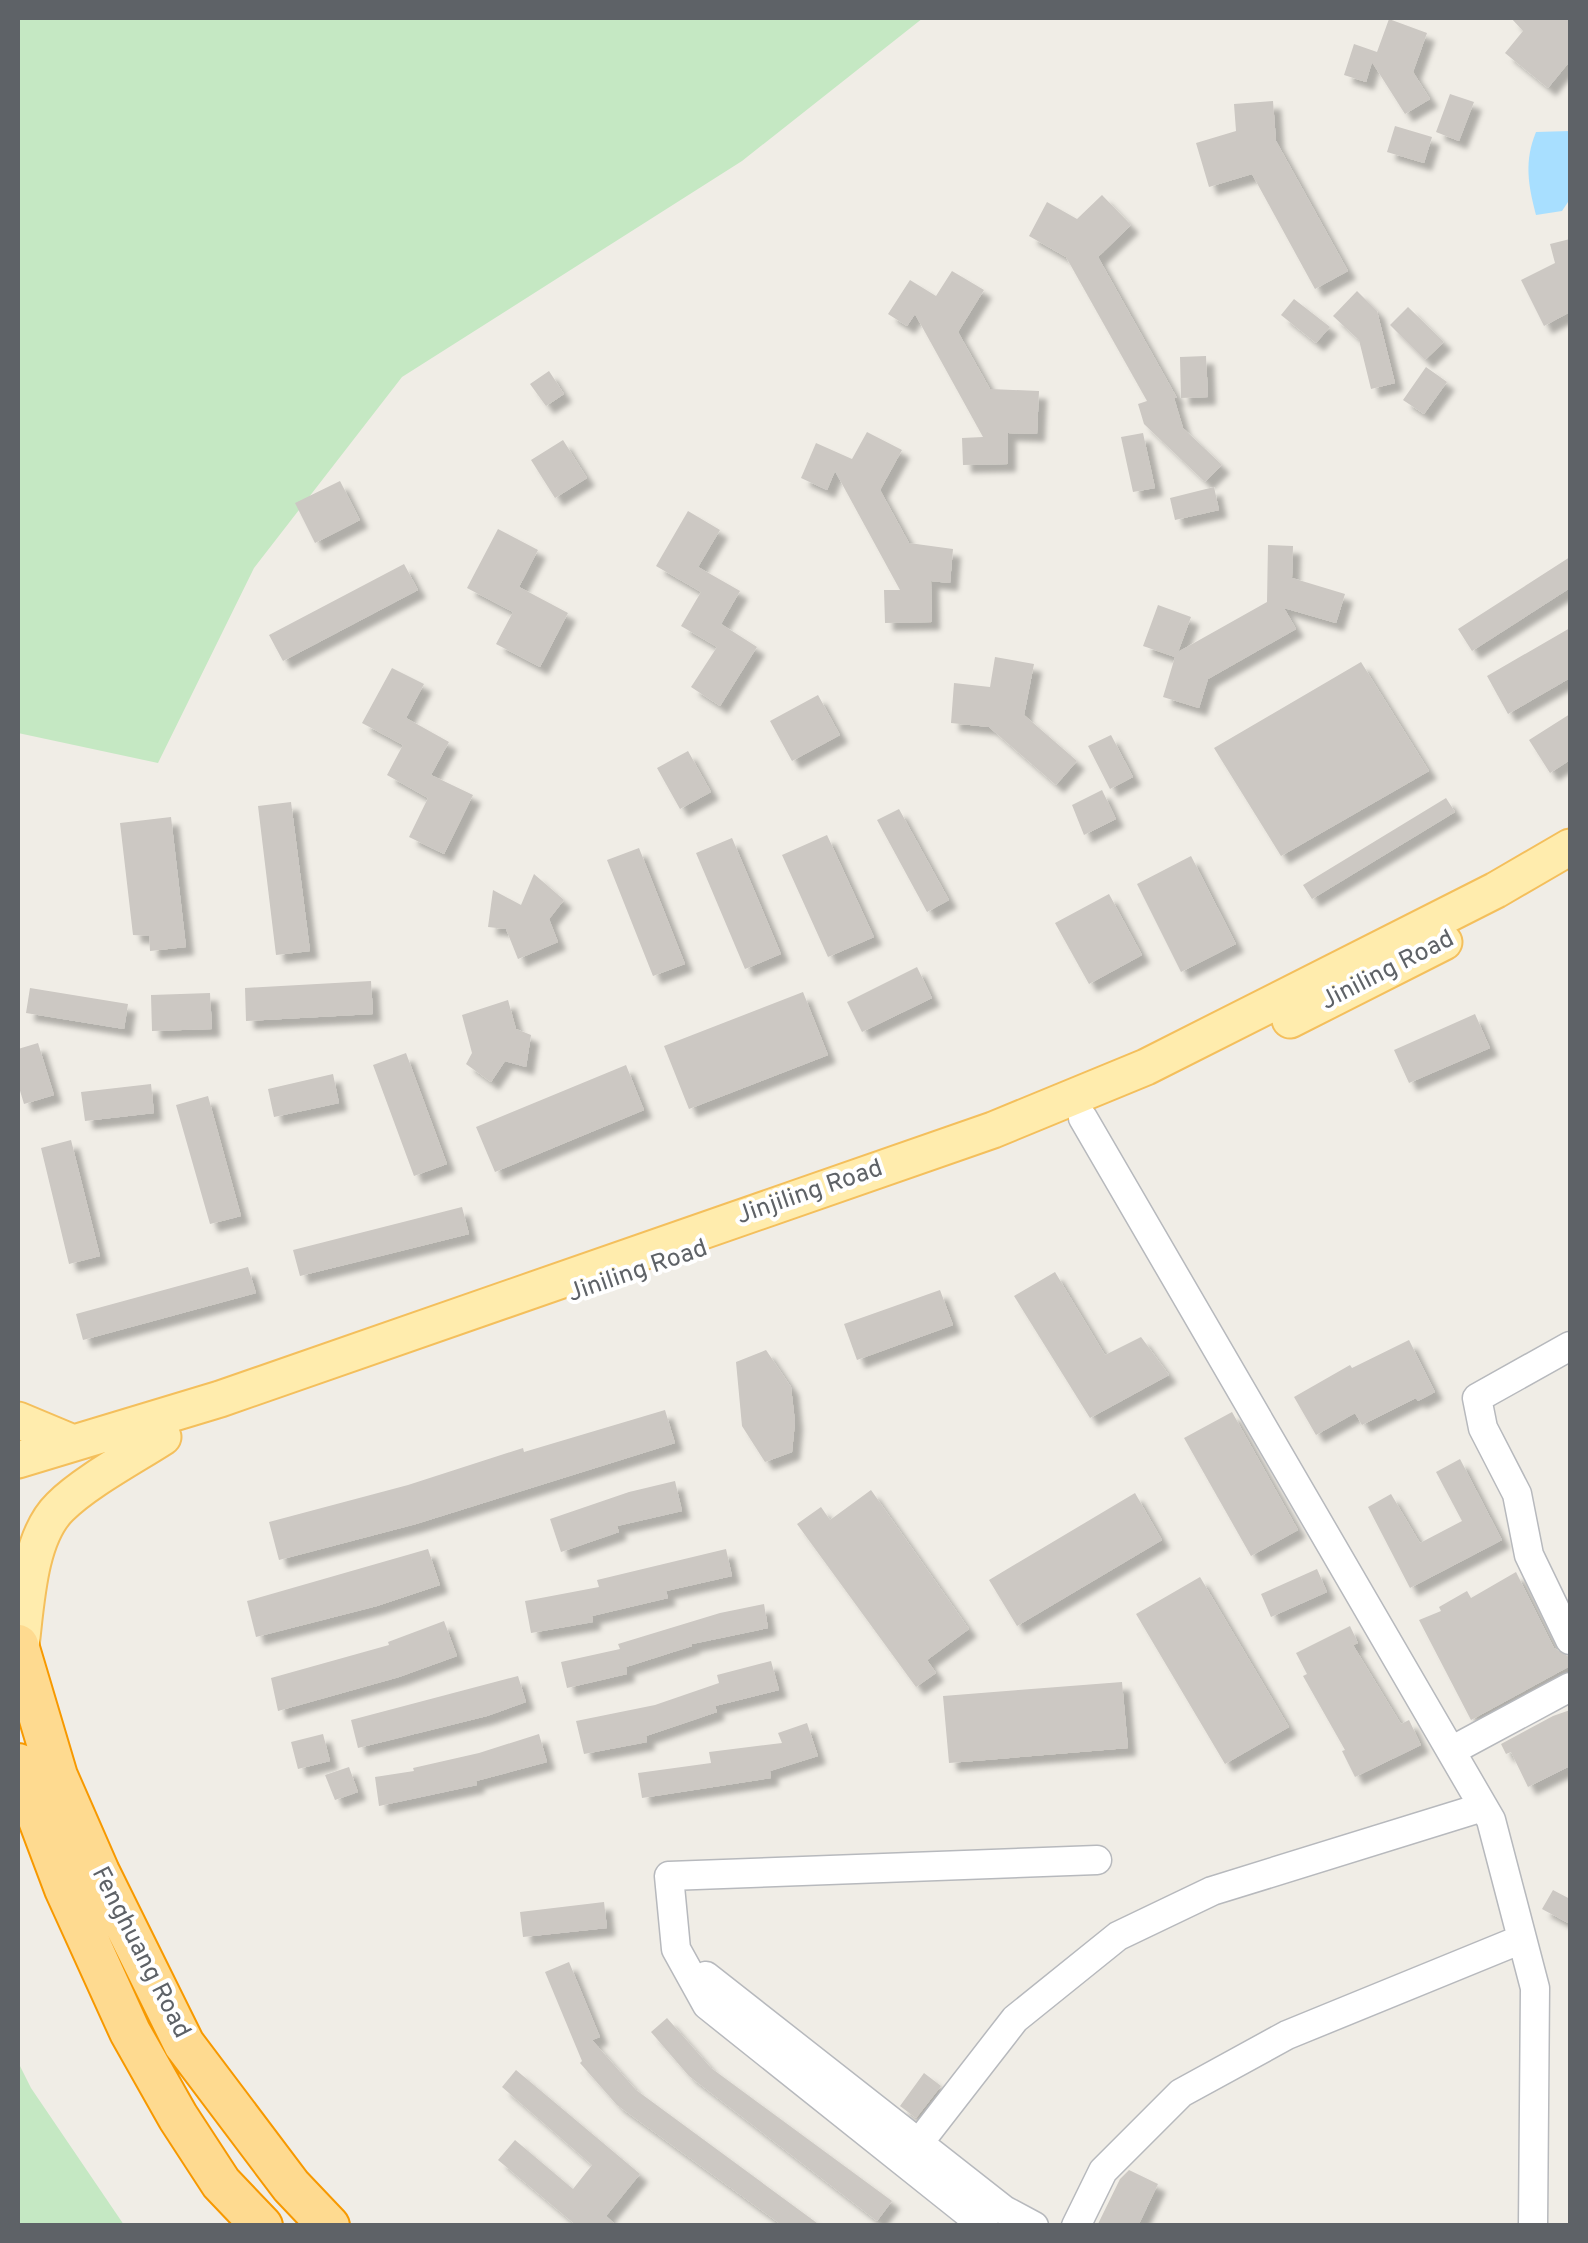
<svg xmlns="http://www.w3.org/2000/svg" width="1588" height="2243" font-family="Overpass,sans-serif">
<defs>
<filter id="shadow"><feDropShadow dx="8" dy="8" stdDeviation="2.5" flood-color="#0004"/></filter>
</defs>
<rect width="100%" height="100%" fill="#f0ede6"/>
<path fill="#c5e8c3" d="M 18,18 L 923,18 L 742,161 L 402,377 L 254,568 L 158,763 L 18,733 Z
M 18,2062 L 31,2088 L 124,2225 L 18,2225 Z"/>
<path fill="#a8dfff" d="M 1570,131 L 1570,199 L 1562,211 L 1536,215 C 1528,185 1524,161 1536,132 Z"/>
<path fill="#ccc8c3" filter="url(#shadow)" d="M 1511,18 L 1570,18 L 1570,61 L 1548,88 L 1505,53 L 1523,31 Z
M 1389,19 L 1427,33 L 1413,72 L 1430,99 L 1405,114 L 1372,62 L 1366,82 L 1344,75 L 1354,44 L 1377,52 Z
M 1450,94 L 1474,102 L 1459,141 L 1436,132 Z
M 1273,101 L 1276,141 L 1348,271 L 1315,289 L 1252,174 L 1209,187 L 1196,143 L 1236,131 L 1234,104 Z
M 1395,126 L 1432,137 L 1424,163 L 1387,152 Z
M 1102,195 L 1131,225 L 1098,257 L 1177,398 L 1174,398 L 1183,428 L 1222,465 L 1205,482 L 1144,424 L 1138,404 L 1147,401 L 1066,257 L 1029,236 L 1047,202 L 1077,219 Z
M 1570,239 L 1570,312 L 1544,326 L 1521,280 L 1555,263 L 1550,244 Z
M 952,271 L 984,290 L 958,332 L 990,389 L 1039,391 L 1037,434 L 1008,433 L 1008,464 L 963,465 L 962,438 L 983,437 L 915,314 L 907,326 L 888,314 L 910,280 L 936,296 Z
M 1357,291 L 1377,311 L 1395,383 L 1371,389 L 1359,340 L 1333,316 Z
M 1294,299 L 1330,327 L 1316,343 L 1281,315 Z
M 1408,307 L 1444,342 L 1425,360 L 1390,325 Z
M 1206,356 L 1208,397 L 1181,398 L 1180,357 Z
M 1426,367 L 1447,382 L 1424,414 L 1403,400 Z
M 549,371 L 564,394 L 546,406 L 530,384 Z
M 867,432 L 902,450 L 880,490 L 909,543 L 953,549 L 950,583 L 931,581 L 932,622 L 885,623 L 884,590 L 900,590 L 835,471 L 827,490 L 801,478 L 816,443 L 852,459 Z
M 1143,433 L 1155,488 L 1133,492 L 1121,437 Z
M 563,440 L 587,478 L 555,498 L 531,460 Z
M 340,481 L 360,520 L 315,543 L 295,503 Z
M 1214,487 L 1219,510 L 1175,520 L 1170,498 Z
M 688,511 L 720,530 L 698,567 L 740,591 L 721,624 L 757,647 L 720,706 L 691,687 L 717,647 L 681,626 L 701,592 L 656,566 Z
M 498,529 L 538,550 L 519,587 L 568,613 L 540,667 L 496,644 L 513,612 L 467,588 Z
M 1268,545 L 1293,546 L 1292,578 L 1345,594 L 1336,623 L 1284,608 L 1296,629 L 1208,679 L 1199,708 L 1163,697 L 1175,657 L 1143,646 L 1158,605 L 1191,617 L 1178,652 L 1267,602 Z
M 1570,557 L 1570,588 L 1472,651 L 1458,629 Z
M 404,564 L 418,590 L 283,661 L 269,635 Z
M 1570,628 L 1570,678 L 1508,714 L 1487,676 Z
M 995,657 L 1034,664 L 1024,715 L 1077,761 L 1056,785 L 989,727 L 951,723 L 954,683 L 990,687 Z
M 1361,662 L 1429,771 L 1281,856 L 1214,748 Z
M 392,668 L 424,684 L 406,718 L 449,742 L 431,775 L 473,795 L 444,854 L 409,837 L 428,798 L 387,775 L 403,745 L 362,723 Z
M 818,695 L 840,735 L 792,761 L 770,721 Z
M 1570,714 L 1570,760 L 1550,773 L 1529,740 Z
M 1111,735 L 1133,777 L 1110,789 L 1088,746 Z
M 688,751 L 711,792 L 680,809 L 657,768 Z
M 1102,790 L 1116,819 L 1084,835 L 1072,805 Z
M 1446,798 L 1455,812 L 1312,899 L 1303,885 Z
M 291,802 L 310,951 L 276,955 L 258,806 Z
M 899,809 L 949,900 L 927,912 L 877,820 Z
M 171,817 L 186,947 L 150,951 L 149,936 L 133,935 L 120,823 Z
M 827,835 L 874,937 L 828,957 L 782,855 Z
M 732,838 L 781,954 L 745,969 L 696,853 Z
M 639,848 L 685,964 L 653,976 L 607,860 Z
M 1191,856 L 1236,944 L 1181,972 L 1137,884 Z
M 534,874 L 564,900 L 549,919 L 558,942 L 518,959 L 506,929 L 488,927 L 493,890 L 521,905 Z
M 1109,894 L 1142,955 L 1089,984 L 1055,923 Z
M 917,967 L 932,998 L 862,1032 L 847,1002 Z
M 371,981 L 373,1014 L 246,1021 L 245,988 Z
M 30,988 L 128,1004 L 124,1029 L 26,1013 Z
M 803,992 L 828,1055 L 689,1109 L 664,1046 Z
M 210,993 L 212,1029 L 152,1031 L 151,995 Z
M 508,1000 L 516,1029 L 531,1035 L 526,1067 L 505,1061 L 491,1082 L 466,1064 L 472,1053 L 462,1015 Z
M 1475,1014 L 1490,1048 L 1409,1083 L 1394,1050 Z
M 38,1043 L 54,1095 L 24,1104 L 18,1084 L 18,1049 Z
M 406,1053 L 447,1164 L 414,1176 L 373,1065 Z
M 626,1065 L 644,1110 L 495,1172 L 476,1127 Z
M 333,1074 L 339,1103 L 274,1117 L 268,1089 Z
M 151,1084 L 154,1113 L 85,1121 L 81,1092 Z
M 208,1096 L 241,1216 L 210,1224 L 176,1105 Z
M 71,1140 L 100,1256 L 69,1264 L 41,1148 Z
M 462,1207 L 469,1234 L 300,1276 L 293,1250 Z
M 248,1267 L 256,1293 L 83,1340 L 76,1314 Z
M 1055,1272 L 1105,1355 L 1141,1337 L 1169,1375 L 1090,1418 L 1014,1296 Z
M 940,1290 L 953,1325 L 857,1360 L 844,1324 Z
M 1409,1340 L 1435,1392 L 1418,1401 L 1416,1398 L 1362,1425 L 1355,1413 L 1316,1435 L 1294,1397 L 1350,1365 L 1352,1368 Z
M 766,1350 L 791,1387 L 795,1422 L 792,1452 L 765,1462 L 742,1426 L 736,1362 Z
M 665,1410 L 675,1443 L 416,1524 L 279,1560 L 269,1522 L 408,1485 L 523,1448 L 524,1452 Z
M 1232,1412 L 1298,1530 L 1251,1556 L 1184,1438 Z
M 1460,1459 L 1502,1540 L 1410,1588 L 1368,1507 L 1391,1494 L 1420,1543 L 1462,1521 L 1436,1472 Z
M 675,1481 L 682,1511 L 617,1526 L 619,1532 L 561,1552 L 550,1519 L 629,1492 Z
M 871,1490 L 969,1629 L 927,1660 L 936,1673 L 916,1687 L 797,1524 L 821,1507 L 830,1520 Z
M 1135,1493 L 1162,1540 L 1017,1626 L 989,1580 Z
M 428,1549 L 440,1585 L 377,1606 L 256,1637 L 247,1601 Z
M 726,1549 L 732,1576 L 666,1591 L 668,1598 L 592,1616 L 593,1622 L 531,1633 L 525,1601 L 599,1587 L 597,1580 Z
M 1317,1569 L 1327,1592 L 1271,1617 L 1261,1594 Z
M 1516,1572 L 1554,1648 L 1569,1657 L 1570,1666 L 1471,1720 L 1419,1620 L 1441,1611 L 1439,1607 L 1467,1591 L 1471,1598 Z
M 1200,1577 L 1289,1727 L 1225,1764 L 1136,1614 Z
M 764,1604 L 768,1628 L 692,1644 L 692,1646 L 626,1667 L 627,1674 L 567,1688 L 561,1662 L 620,1649 L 618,1644 L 720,1613 Z
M 444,1621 L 457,1656 L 399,1677 L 278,1711 L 271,1678 L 389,1645 L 388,1642 Z
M 1350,1626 L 1358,1643 L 1353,1645 L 1401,1724 L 1409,1720 L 1421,1745 L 1355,1777 L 1342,1751 L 1345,1750 L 1303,1676 L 1307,1674 L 1296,1653 Z
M 771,1661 L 779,1690 L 715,1706 L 717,1712 L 646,1736 L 647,1742 L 584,1754 L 576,1721 L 655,1705 L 719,1683 L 717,1675 Z
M 518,1676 L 526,1702 L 487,1716 L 358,1748 L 351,1720 Z
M 1122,1682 L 1128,1748 L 949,1763 L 943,1696 Z
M 1570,1710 L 1570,1766 L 1528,1787 L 1511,1752 L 1506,1754 L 1501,1744 L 1553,1716 Z
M 807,1723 L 818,1756 L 770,1771 L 771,1778 L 642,1798 L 638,1773 L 711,1763 L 709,1752 L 782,1743 L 778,1733 Z
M 323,1734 L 330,1761 L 298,1769 L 291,1742 Z
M 539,1734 L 547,1762 L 476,1781 L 477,1785 L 379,1806 L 375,1777 L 414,1771 L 413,1768 L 479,1753 Z
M 349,1767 L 358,1792 L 335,1800 L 325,1775 Z
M 1553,1890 L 1570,1899 L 1570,1924 L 1542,1909 Z
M 604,1902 L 607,1928 L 523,1937 L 520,1912 Z
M 569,1962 L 600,2037 L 592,2040 L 636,2090 L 821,2226 L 783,2226 L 617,2105 L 580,2063 L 582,2061 L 545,1972 Z
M 667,2018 L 711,2068 L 892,2201 L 877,2221 L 689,2076 L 651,2032 Z
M 516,2070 L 640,2174 L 606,2216 L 617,2226 L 577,2226 L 498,2160 L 515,2140 L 573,2189 L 592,2165 L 502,2087 Z
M 924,2073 L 941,2086 L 916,2118 L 900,2106 Z
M 1129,2170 L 1158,2184 L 1138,2226 L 1097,2226 L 1120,2179 Z"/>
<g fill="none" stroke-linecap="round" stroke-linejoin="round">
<defs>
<path id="minor" d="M 1083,1118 L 1491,1820 L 1535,1988 L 1533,2226
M 1570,1346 L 1477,1398 L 1483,1428 L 1517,1494 L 1529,1555 L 1570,1640
M 1451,1751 L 1570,1687
M 706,1976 L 1004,2210 L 1034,2226
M 904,2162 L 1015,2019 L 1118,1936 L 1212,1891 L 1483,1807
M 984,2226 L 707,2005 L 676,1949 L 669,1876 L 1097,1860
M 1076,2226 L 1103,2171 L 1181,2093 L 1287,2035 L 1522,1939"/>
<path id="major" d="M 1290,1020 L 1444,942
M 18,1420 L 73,1443
M 18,1460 L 220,1399 L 993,1130 L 1146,1067 L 1496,890 L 1570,847
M 20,1654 C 26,1611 27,1539 60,1507 C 85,1482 132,1457 163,1437"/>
<path id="highway" d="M 18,1645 L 57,1776 L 99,1872 L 184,2044 L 291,2186 L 329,2226
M 18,1764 L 65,1889 L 130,2032 L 178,2117 L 221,2183 L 262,2226"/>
</defs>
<use href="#minor" stroke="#b7b9bd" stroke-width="31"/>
<use href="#major" stroke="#f4bf5c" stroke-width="39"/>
<use href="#highway" stroke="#f79900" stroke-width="44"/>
<use href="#minor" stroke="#fff" stroke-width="28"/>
<use href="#major" stroke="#ffecad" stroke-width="35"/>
<use href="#highway" stroke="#feda90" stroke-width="40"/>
</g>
<g text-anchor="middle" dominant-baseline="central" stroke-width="8" stroke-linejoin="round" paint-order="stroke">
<g font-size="25" fill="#5e6267" stroke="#fff">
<text transform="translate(1388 971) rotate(-27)">Jiniling Road</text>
<text transform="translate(810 1193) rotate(-19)">Jinjiling Road</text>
<text transform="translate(638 1272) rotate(-19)">Jiniling Road</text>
<text transform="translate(140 1953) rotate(63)">Fenghuang Road</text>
</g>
</g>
<rect width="1588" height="2243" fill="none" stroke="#5e6267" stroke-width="40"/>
</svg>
